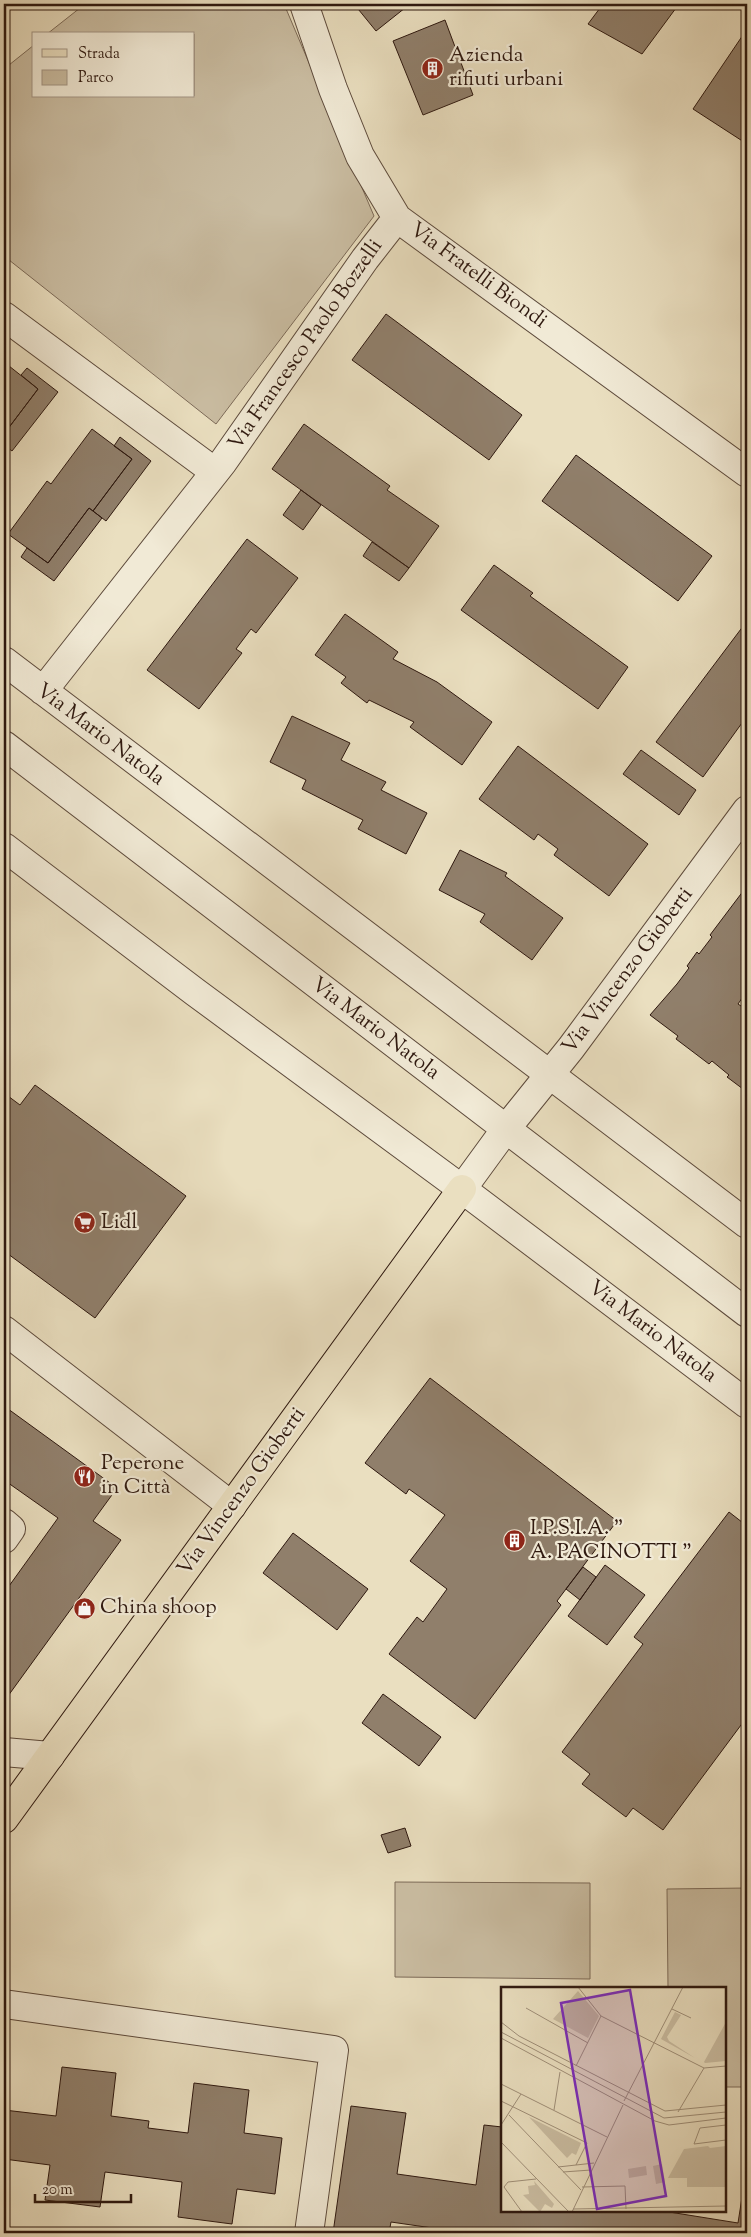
<svg xmlns="http://www.w3.org/2000/svg" width="751" height="2237" font-family="'Sorts Mill Goudy',serif">
<rect width="100%" height="100%" fill="#eadfc0"/>
<filter id="stains"><feTurbulence type="fractalNoise" baseFrequency=".004" numOctaves="4"/><feColorMatrix values="0 0 0 0 .2 0 0 0 0 .09 0 0 0 0 .02 0 0 0 .5 -.17"/></filter>
<radialGradient id="worn" r=".72"><stop offset=".6" stop-color="#630" stop-opacity="0"/><stop offset="1" stop-color="#630" stop-opacity=".3"/></radialGradient>
<path fill="#cabda2" stroke="#7c6a58" d="M 85,4 L 284,4 L 374,216 L 216,424 L 4,256 L 4,69 L 34,45 L 34,96 L 194,96 L 194,34 L 47,34 Z
M 395,1882 L 590,1883 L 590,1979 L 395,1977 Z
M 747,1888 L 747,2087 L 725,2087 L 725,1988 L 668,1988 L 667,1889 Z"/>
<path fill="#907f6b" stroke="#2e180f" d="M 354,4 L 410,4 L 376,31 Z
M 603,4 L 679,4 L 642,54 L 588,24 Z
M 445,20 L 473,95 L 423,115 L 393,41 Z
M 747,29 L 747,144 L 693,109 Z
M 386,314 L 522,415 L 489,460 L 352,360 Z
M 4,362 L 38,389 L 4,434 Z
M 27,368 L 58,392 L 12,451 L 4,445 L 4,434 L 38,389 L 21,375 Z
M 304,424 L 390,486 L 387,490 L 439,526 L 409,568 L 272,469 Z
M 92,429 L 132,459 L 93,511 L 89,508 L 48,563 L 8,534 L 47,481 L 51,484 Z
M 120,437 L 151,461 L 106,521 L 93,511 L 132,459 L 114,446 Z
M 576,455 L 712,556 L 678,601 L 542,501 Z
M 301,490 L 321,505 L 303,530 L 283,515 Z
M 89,508 L 102,518 L 54,581 L 21,557 L 27,548 L 48,563 Z
M 247,539 L 298,578 L 256,633 L 251,629 L 236,649 L 242,653 L 199,709 L 147,670 Z
M 372,542 L 409,568 L 399,581 L 363,556 Z
M 494,565 L 533,593 L 530,596 L 628,667 L 598,709 L 461,610 Z
M 345,614 L 398,652 L 393,659 L 437,682 L 492,722 L 462,765 L 410,727 L 414,722 L 369,700 L 367,703 L 363,700 L 341,683 L 346,677 L 315,655 Z
M 747,621 L 747,716 L 703,777 L 656,742 Z
M 292,716 L 350,743 L 341,760 L 386,782 L 381,790 L 427,813 L 406,854 L 358,829 L 363,820 L 302,789 L 306,780 L 270,762 Z
M 518,746 L 648,844 L 609,896 L 554,855 L 558,849 L 538,834 L 534,840 L 479,799 Z
M 641,750 L 696,790 L 679,815 L 623,774 Z
M 460,850 L 507,873 L 505,876 L 563,918 L 532,960 L 480,922 L 485,914 L 439,890 Z
M 747,886 L 747,991 L 738,1004 L 744,1008 L 747,1004 L 747,1092 L 727,1077 L 729,1075 L 712,1061 L 709,1064 L 676,1039 L 678,1036 L 650,1015 L 677,984 L 689,968 L 687,966 L 697,952 L 699,954 L 712,937 L 710,935 Z
M 35,1085 L 186,1196 L 95,1318 L 4,1251 L 4,1093 L 20,1105 Z
M 430,1378 L 617,1521 L 557,1601 L 561,1605 L 475,1719 L 389,1654 L 417,1617 L 423,1622 L 447,1589 L 410,1561 L 445,1515 L 409,1489 L 406,1494 L 365,1463 Z
M 4,1406 L 117,1488 L 93,1521 L 121,1540 L 8,1696 L 4,1693 L 4,1593 L 58,1518 L 4,1480 Z
M 729,1512 L 747,1526 L 747,1724 L 744,1721 L 663,1830 L 633,1808 L 626,1817 L 582,1784 L 590,1774 L 562,1752 L 643,1644 L 634,1637 Z
M 293,1533 L 368,1589 L 337,1630 L 263,1573 Z
M 605,1565 L 645,1595 L 607,1645 L 568,1616 Z
M 583,1567 L 596,1577 L 580,1600 L 566,1589 Z
M 383,1694 L 441,1737 L 419,1766 L 362,1723 Z
M 405,1828 L 411,1846 L 388,1853 L 381,1835 Z
M 62,2067 L 116,2073 L 111,2116 L 149,2121 L 148,2128 L 188,2133 L 194,2083 L 249,2090 L 244,2133 L 282,2138 L 275,2194 L 237,2189 L 232,2224 L 178,2217 L 182,2182 L 105,2172 L 100,2207 L 45,2200 L 50,2165 L 4,2159 L 4,2110 L 56,2116 Z
M 351,2106 L 406,2113 L 397,2174 L 476,2185 L 484,2125 L 502,2127 L 502,2211 L 663,2211 L 738,2223 L 747,2165 L 747,2233 L 467,2233 L 391,2222 L 389,2233 L 333,2233 Z"/>
<g fill="none" stroke-linecap="round" stroke-linejoin="round">
<defs>
<path id="minor" d="M 304,4 L 333,89 L 360,156 L 397,218 L 747,473
M 4,316 L 215,472
M 4,661 L 747,1224
M 43,691 L 223,462 L 365,259 L 397,218
M 4,745 L 747,1313
M 4,847 L 195,992 L 462,1189 L 747,1404
M 462,1189 L 505,1130 L 571,1048 L 747,810
M 4,1330 L 232,1506
M 4,1523 L 11,1529 L 4,1539
M 4,1752 L 50,1756
M 4,2004 L 334,2050 L 309,2233"/>
<path id="major" d="M 4,1819 L 462,1189"/>
</defs>
<use href="#minor" stroke="#5d4a3b" stroke-width="30"/>
<use href="#major" stroke="#2e180f" stroke-width="30"/>
<use href="#minor" stroke="#f1ead6" stroke-width="28"/>
<use href="#major" stroke="#eadfc0" stroke-width="28"/>
</g>
<defs>
<symbol id="building-disc" viewBox="-11 -11 22 22"><circle r="9.5" fill="#8f2418" stroke="#f1ead6"/><path d="M-4-6H4V6H1V3H-1V6H-4ZM-2.5-4.3h1.7v1.8h-1.7ZM.8-4.3h1.7v1.8H.8ZM-2.5-1h1.7V.8h-1.7ZM.8-1h1.7V.8H.8Z" fill="#fff"/></symbol>
<symbol id="supermarket-disc" viewBox="-11 -11 22 22"><circle r="9.5" fill="#8f2418" stroke="#f1ead6"/><path d="M-6-5.5h2.5l.6 2H6L4.5 2H-2.5L-4.4-4H-6ZM-1.5 3.2a1.3 1.3 0 1 0 .1 0ZM3 3.2a1.3 1.3 0 1 0 .1 0Z" fill="#fff"/></symbol>
<symbol id="restaurant-disc" viewBox="-11 -11 22 22"><circle r="9.5" fill="#8f2418" stroke="#f1ead6"/><path d="M-5-6h1v4h1v-4h1v4h1v-4h1v5L-1.5 .5V6h-2V.5L-5-1ZM5-6V6H3V1.5H1.5Q1.5-4 5-6Z" fill="#fff"/></symbol>
<symbol id="shop-disc" viewBox="-11 -11 22 22"><circle r="9.5" fill="#8f2418" stroke="#f1ead6"/><path d="M-5-2.5h2.3a2.7 3.5 0 0 1 5.4 0H5L5.5 6h-11ZM-1.5-2.5h3a1.5 2.3 0 0 0-3 0Z" fill="#fff"/></symbol>
</defs>
<g fill-rule="evenodd">
<use href="#building-disc" x="420" y="56" width="25" height="25"/>
<use href="#supermarket-disc" x="72" y="1210" width="25" height="25"/>
<use href="#restaurant-disc" x="72" y="1464" width="25" height="25"/>
<use href="#building-disc" x="502" y="1528" width="25" height="25"/>
<use href="#shop-disc" x="72" y="1596" width="25" height="25"/>
</g>
<g text-anchor="middle" dominant-baseline="central" stroke-width="4.5" stroke-linejoin="round" paint-order="stroke">
<g font-size="21" fill="#2e180f" stroke="#f1ead6" text-anchor="start">
<text x="449" y="56">Azienda<tspan x="449" dy="24">rifiuti urbani</tspan></text>
<text x="101" y="1223">Lidl</text>
<text x="101" y="1464">Peperone<tspan x="101" dy="24">in Città</tspan></text>
<text x="530" y="1529">I.P.S.I.A. "<tspan x="530" dy="24">A. PACINOTTI "</tspan></text>
<text x="100" y="1608">China shoop</text>
</g>
<g font-size="21" fill="#2e180f" stroke="#f1ead6">
<text transform="translate(478 276) rotate(36)">Via Fratelli Biondi</text>
<text transform="translate(306 345) rotate(-55)">Via Francesco Paolo Bozzelli</text>
<text transform="translate(100 735) rotate(37)">Via Mario Natola</text>
<text transform="translate(628 971) rotate(-53)">Via Vincenzo Gioberti</text>
<text transform="translate(375 1029) rotate(37)">Via Mario Natola</text>
<text transform="translate(652 1332) rotate(37)">Via Mario Natola</text>
<text transform="translate(242 1492) rotate(-54)">Via Vincenzo Gioberti</text>
</g>
</g>
<g transform="translate(501 1987)">
<rect width="225" height="225" fill="#eadfc0"/>
<path d="M 77,4 L 98,29 L 87,51 L 52,32 ZM 174,25 L 180,28 L 166,50 L 168,54 L 194,71 L 160,52 ZM 225,35 L 225,74 L 204,76 L 203,75 ZM 28,130 L 80,156 L 75,168 L 71,166 L 66,171 ZM 207,159 L 209,161 L 225,159 L 225,200 L 186,200 L 186,191 L 167,191 L 183,162 ZM 161,177 L 164,195 L 155,197 L 152,179 ZM 145,179 L 146,188 L 128,191 L 127,182 ZM 33,194 L 53,217 L 51,221 L 44,217 L 39,225 L 22,208 L 28,207 L 27,199 L 34,198 Z" fill="#cabda2"/>
<path fill="none" stroke="#9f8f79" stroke-width="1" d="M 77,0 L 100,29 L 203,81 L 225,79M 25,21 L 87,56M 171,22 L 190,31M 0,35 L 18,49 L 164,124 L 225,118M 0,45 L 163,131 L 225,125M 0,51 L 154,134 L 168,138 L 225,131M 75,79 L 100,29M 0,97 L 106,150M 0,114 L 86,156 L 75,178M 123,114 L 182,0M 53,123 L 59,85M 177,125 L 203,81M 8,128 L 80,203M 0,138 L 20,107M 225,138 L 199,141 L 193,157 L 225,153M 0,155 L 68,225M 57,180 L 93,176M 62,185 L 90,183M 81,200 L 124,199 L 125,222M 72,222 L 225,219M 21,225 L 3,200 L 7,195 L 35,192M 71,225 L 122,118"/>
<path fill="#7b2cbf" fill-opacity="0.15" stroke="#7b2cbf" stroke-width="2.5" d="M 129,3 L 165,209 L 96,222 L 60,16 Z"/>
<rect width="225" height="225" fill="none" stroke="#2e180f" stroke-width="2.5"/>
</g>
<rect width="751" height="2237" fill="none" stroke="#eadfc0" stroke-width="20"/>
<rect x="5" y="5" width="741" height="2227" fill="none" stroke="#2e180f" stroke-width="2.5"/>
<rect x="10" y="10" width="731" height="2217" fill="none" stroke="#2e180f"/>
<rect x="32" y="32" width="162" height="65" fill="#f1ead6" stroke="#a39686"/>
<rect x="42" y="49" width="25" height="8" fill="#eadfc0" stroke="#a39686"/>
<text x="78" y="58" font-size="15" fill="#2e180f">Strada</text>
<rect x="42" y="70" width="25" height="15" fill="#cabda2" stroke="#a39686"/>
<text x="78" y="82" font-size="15" fill="#2e180f">Parco</text>
<path d="M35 2194v8h96v-8" fill="none" stroke="#2e180f" stroke-width="2.5"/>
<text x="42" y="2194" font-size="15" fill="#2e180f" stroke="#f1ead6" stroke-width="4" paint-order="stroke">20 m</text>
<rect width="100%" height="100%" filter="url(#stains)"/>
<rect width="100%" height="100%" fill="url(#worn)"/>
</svg>
